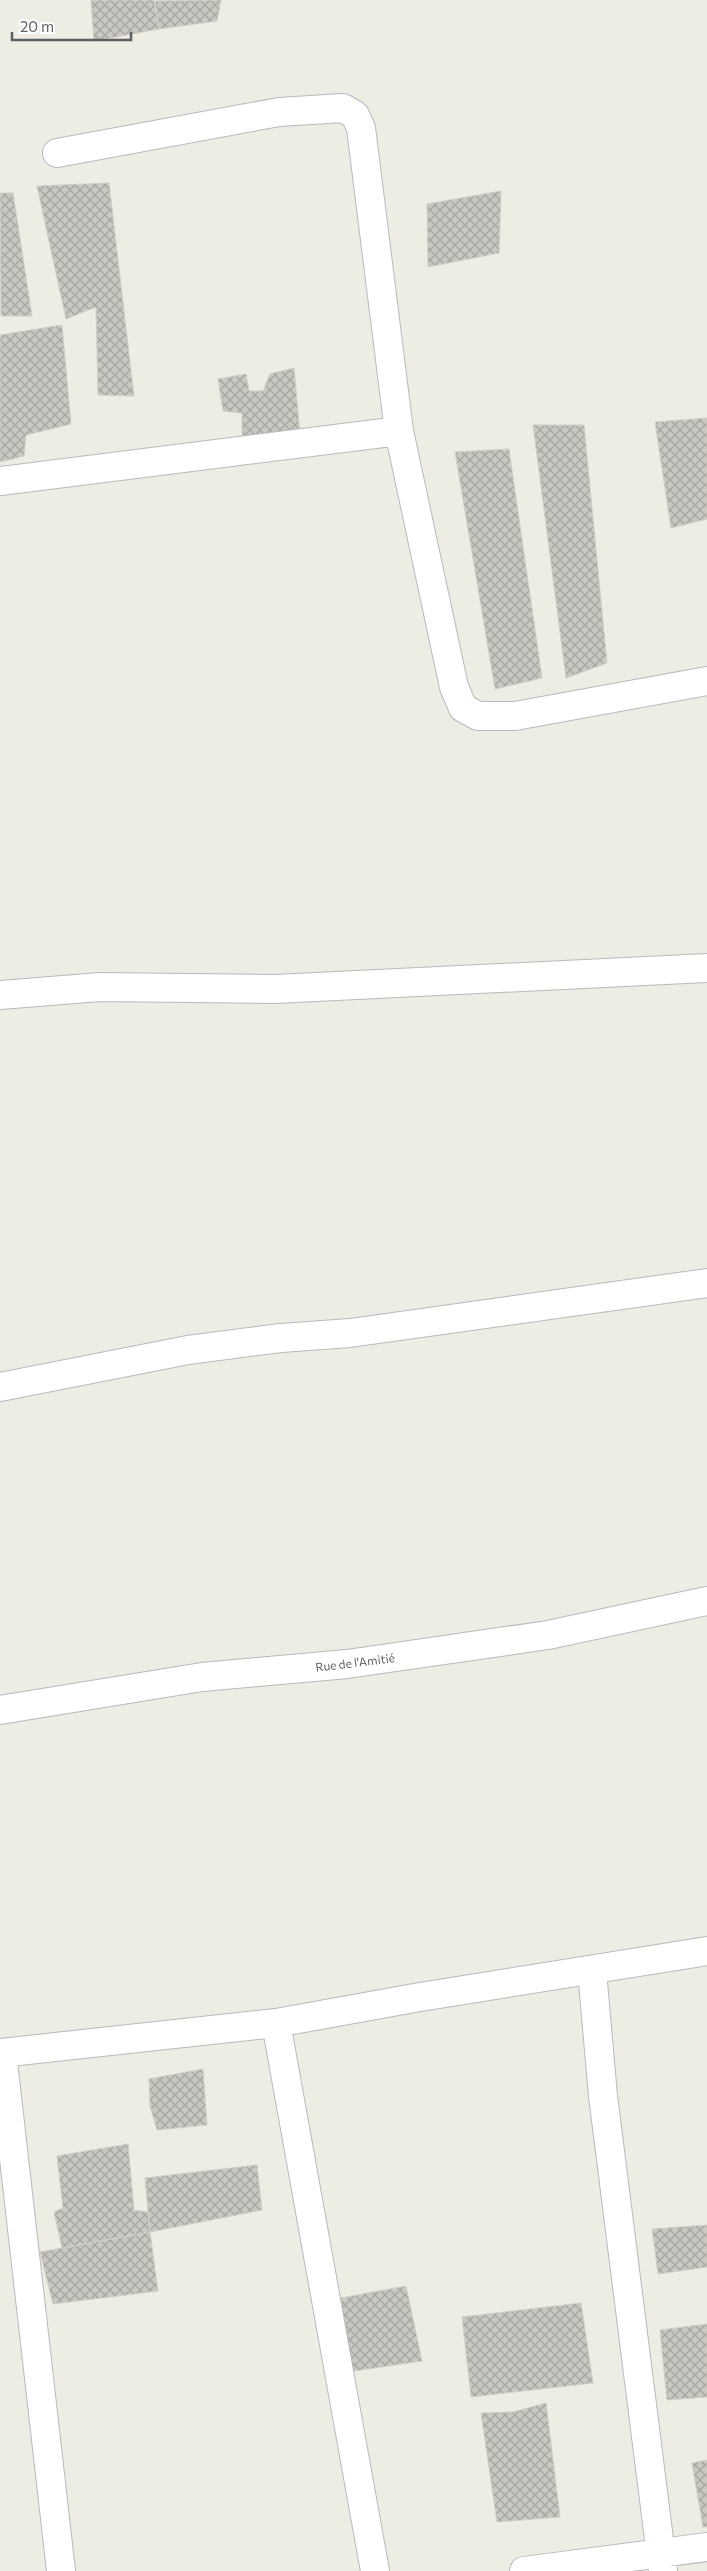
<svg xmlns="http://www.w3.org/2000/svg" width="707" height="2571" font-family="Commissioner,sans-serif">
<defs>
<pattern id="building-cross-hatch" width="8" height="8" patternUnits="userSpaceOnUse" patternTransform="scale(1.25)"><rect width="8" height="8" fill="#c9c7c2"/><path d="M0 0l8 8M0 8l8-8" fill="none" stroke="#a6a5a1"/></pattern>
</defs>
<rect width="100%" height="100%" fill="#eeede4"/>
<path fill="url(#building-cross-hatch)" stroke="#d2cfc3" d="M 91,0 L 154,0 L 159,29 L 94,41 Z
M 221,0 L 217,21 L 159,29 L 155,1 Z
M 109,183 L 134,396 L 98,395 L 96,307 L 66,319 L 37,186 Z
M 501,191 L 499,253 L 428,267 L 427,204 Z
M 0,193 L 13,193 L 32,316 L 1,316 Z
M 62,325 L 71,424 L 26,435 L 24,456 L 0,462 L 0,335 Z
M 294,368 L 300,434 L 242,436 L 242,413 L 223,411 L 218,379 L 246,374 L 249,391 L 263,391 L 270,374 Z
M 707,418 L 707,519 L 671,528 L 655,422 Z
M 533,425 L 584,425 L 607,663 L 566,678 Z
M 509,449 L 542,678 L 495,689 L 455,452 Z
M 203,2069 L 207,2125 L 157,2130 L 150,2106 L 149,2079 Z
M 128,2144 L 134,2210 L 148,2212 L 150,2232 L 62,2248 L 54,2212 L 63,2208 L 57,2156 Z
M 257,2165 L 262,2210 L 150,2232 L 145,2178 Z
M 707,2225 L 707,2267 L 658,2274 L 652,2229 Z
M 150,2232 L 158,2291 L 53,2304 L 40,2252 Z
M 406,2286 L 422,2361 L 347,2372 L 341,2298 Z
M 581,2303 L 593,2383 L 471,2397 L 462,2317 Z
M 707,2324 L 707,2397 L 667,2400 L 660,2330 Z
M 546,2403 L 560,2517 L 497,2522 L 481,2413 L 513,2412 Z
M 707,2460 L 707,2527 L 703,2527 L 692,2463 Z"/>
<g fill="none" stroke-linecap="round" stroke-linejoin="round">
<defs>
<path id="minor" d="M 57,153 L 279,112 L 343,108 L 355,115 L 361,128 L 399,431 L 454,687 L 463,708 L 478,716 L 515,716 L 707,681
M 0,481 L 399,431
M 0,995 L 100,987 L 275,989 L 707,968
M 0,1387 L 188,1350 L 281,1338 L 350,1333 L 707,1283
M 0,1710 L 202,1677 L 347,1664 L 548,1635 L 707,1601
M 592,1971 L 603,2096 L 663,2571
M 276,2023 L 375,2571
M 0,2053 L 276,2023 L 420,1997 L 707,1951
M 2,2053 L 61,2571
M 524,2571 L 707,2547"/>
</defs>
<use href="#minor" stroke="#b7b9bd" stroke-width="30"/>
<use href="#minor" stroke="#fff" stroke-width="28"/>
</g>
<g text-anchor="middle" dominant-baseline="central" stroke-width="5" stroke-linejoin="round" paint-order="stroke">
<g font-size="12" fill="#5c5f64" stroke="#fff">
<text transform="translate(355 1662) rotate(-7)">Rue de l'Amitié</text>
</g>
</g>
<path d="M12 32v8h119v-8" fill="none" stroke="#5c5f64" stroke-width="2.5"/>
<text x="20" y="32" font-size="15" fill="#5c5f64" stroke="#ffffff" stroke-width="4" paint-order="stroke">20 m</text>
</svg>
